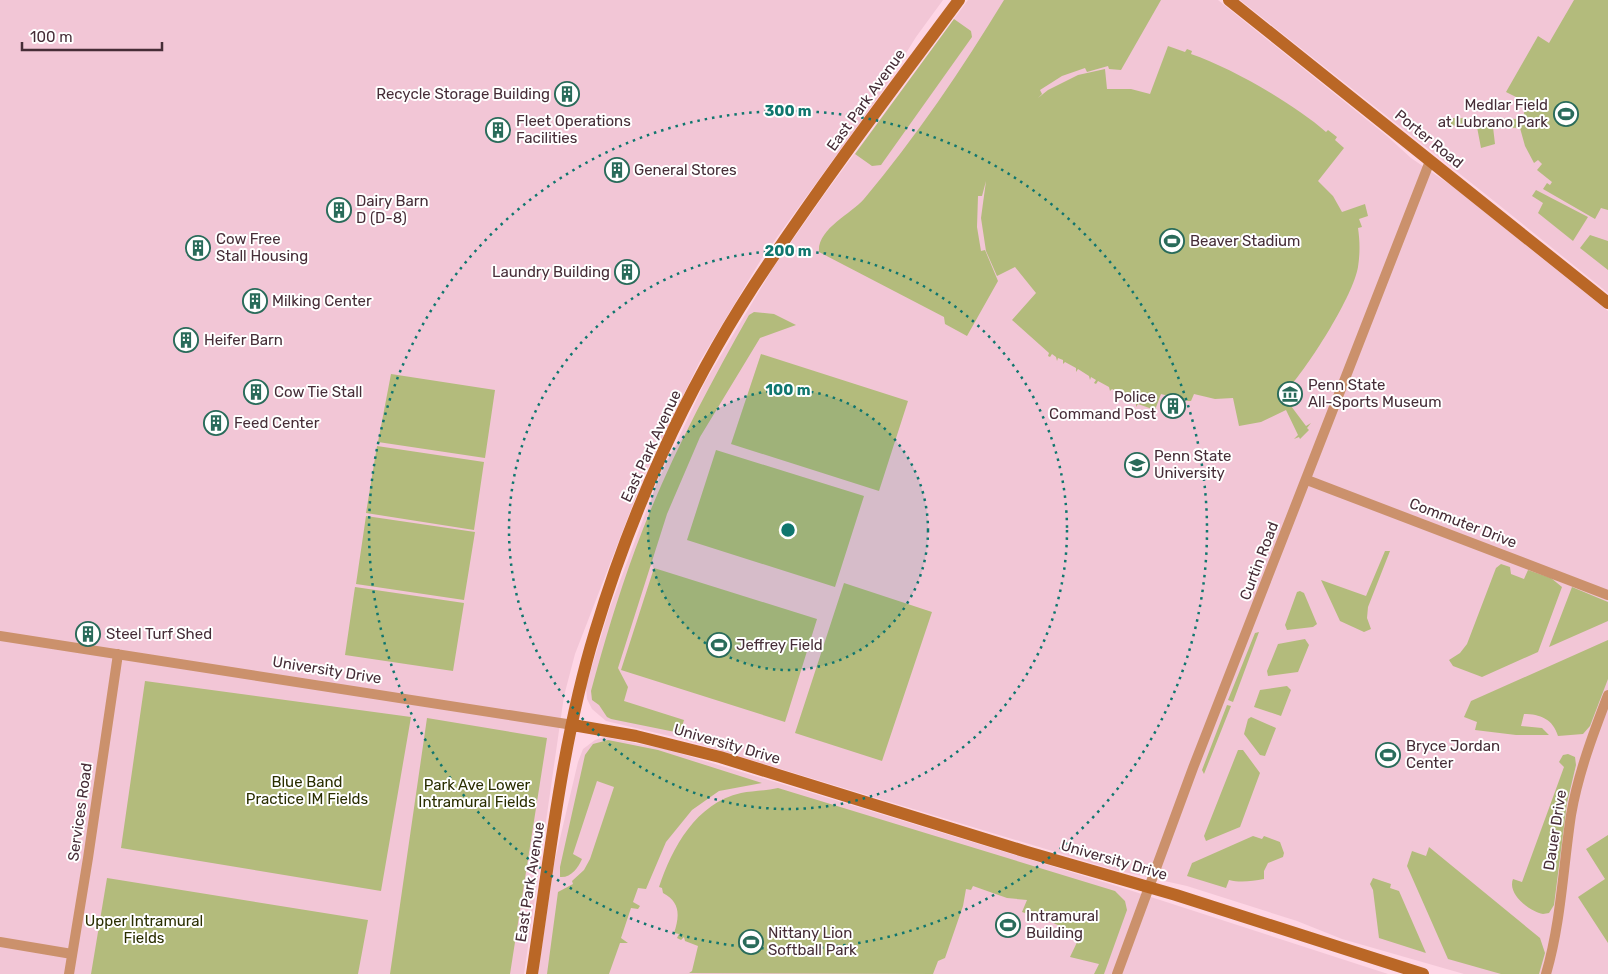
<svg xmlns="http://www.w3.org/2000/svg" width="1608" height="974" font-family="Rubik,sans-serif">
<rect width="100%" height="100%" fill="#fed6e5"/>
<path fill="#f2c6d6" d="M 0,0 L 943,0 L 916,37 L 882,92 L 762,258 L 699,363 L 644,476 L 575,654 L 564,696 L 524,974 L 0,974 Z
M 968,0 L 1218,0 L 1387,136 L 1411,158 L 1452,186 L 1608,311 L 1608,974 L 1464,974 L 1342,939 L 1297,921 L 1187,886 L 1115,870 L 682,739 L 606,721 L 592,709 L 587,699 L 586,686 L 609,610 L 655,488 L 705,382 L 773,268 L 824,195 Z
M 1240,0 L 1608,0 L 1608,293 L 1494,201 Z
M 604,737 L 665,749 L 802,790 L 1120,887 L 1388,974 L 538,974 L 554,864 L 578,762 L 583,749 L 595,740 Z"/>
<path fill="#b3bb7c" d="M 1004,0 L 1161,0 L 1121,70 L 1109,69 L 1108,66 L 1087,72 L 1085,68 L 1062,76 L 1040,90 L 1042,94 L 1038,98 L 1048,90 L 1078,75 L 1105,69 L 1107,89 L 1131,89 L 1150,94 L 1168,46 L 1185,52 L 1187,49 L 1192,51 L 1191,54 C 1232,68 1294,104 1326,132 L 1328,130 L 1337,137 L 1335,140 L 1344,148 L 1318,181 L 1333,196 L 1342,212 L 1365,204 L 1368,216 L 1359,219 L 1362,227 L 1358,228 C 1360,242 1360,254 1358,267 C 1353,296 1311,362 1292,384 L 1301,398 L 1291,406 L 1306,426 L 1311,423 L 1307,428 L 1309,430 L 1300,439 L 1299,437 L 1294,439 L 1298,435 L 1286,410 L 1261,422 L 1239,426 L 1233,398 L 1215,399 L 1194,394 L 1191,401 L 1188,401 L 1161,394 L 1155,410 L 1138,404 L 1136,407 L 1136,403 L 1131,400 L 1130,403 L 1128,402 L 1129,399 L 1125,396 L 1121,398 L 1122,395 L 1112,389 L 1110,391 L 1109,387 L 1098,381 L 1096,384 L 1094,383 L 1096,380 L 1091,377 L 1090,380 L 1089,376 L 1078,369 L 1076,372 L 1076,368 L 1065,362 L 1063,364 L 1063,360 L 1058,358 L 1057,361 L 1056,357 L 1052,354 L 1050,357 L 1048,356 L 1049,353 L 1012,320 L 1036,293 L 1015,267 L 997,276 L 986,251 L 981,218 L 986,181 L 982,196 L 978,196 L 977,227 L 981,251 L 985,250 L 998,281 L 967,336 L 945,324 L 944,317 L 819,252 C 817,229 851,214 864,199 C 916,137 962,69 1004,0 Z
M 1574,0 L 1608,0 L 1608,210 L 1601,208 L 1595,219 L 1543,189 L 1547,183 L 1550,185 L 1552,182 L 1537,170 L 1542,164 L 1538,160 L 1534,163 L 1525,146 L 1520,128 L 1493,127 L 1495,144 L 1481,148 L 1477,127 L 1446,125 L 1449,118 L 1523,119 L 1526,102 L 1506,92 L 1538,36 L 1549,43 Z
M 954,19 L 971,31 L 972,37 L 881,165 L 872,166 L 855,154 Z
M 1536,190 L 1588,217 L 1573,241 L 1538,213 L 1543,203 L 1532,196 Z
M 1590,235 L 1608,241 L 1608,270 L 1580,248 Z
M 754,312 L 774,314 L 796,325 L 760,338 L 700,437 L 667,514 L 618,668 L 628,687 L 624,701 L 684,720 L 680,733 L 611,719 L 607,717 L 599,705 L 592,700 L 591,691 C 604,643 618,596 635,550 C 665,468 706,391 749,315 Z
M 761,354 L 908,401 L 879,491 L 731,444 Z
M 391,374 L 495,390 L 485,458 L 378,442 Z
M 377,446 L 484,462 L 474,530 L 366,513 Z
M 716,450 L 864,496 L 835,587 L 687,540 Z
M 366,516 L 475,532 L 464,600 L 356,584 Z
M 1385,551 L 1390,551 L 1368,607 L 1367,618 L 1371,629 L 1364,632 L 1340,621 L 1321,580 L 1366,596 Z
M 1501,564 L 1510,567 L 1511,574 L 1524,579 L 1528,570 L 1551,578 L 1562,587 L 1538,652 L 1482,677 L 1453,666 L 1449,660 L 1460,653 L 1467,644 L 1496,568 Z
M 654,568 L 817,619 L 785,722 L 621,670 Z
M 844,583 L 932,612 L 882,761 L 795,733 Z
M 355,587 L 464,603 L 453,671 L 345,655 Z
M 1572,587 L 1608,602 L 1608,621 L 1549,647 Z
M 1300,591 L 1304,593 L 1317,624 L 1313,627 L 1287,630 L 1285,625 L 1297,592 Z
M 1259,632 L 1233,702 L 1228,700 L 1255,633 Z
M 1305,639 L 1309,645 L 1298,672 L 1268,676 L 1267,671 L 1278,644 Z
M 1608,640 L 1608,679 L 1590,726 L 1583,734 L 1558,736 C 1553,719 1540,714 1524,714 L 1521,726 L 1542,728 L 1549,735 L 1516,735 L 1475,730 L 1477,722 L 1464,717 L 1471,701 Z
M 145,681 L 411,717 L 381,891 L 121,848 Z
M 1287,686 L 1291,690 L 1281,716 L 1254,707 L 1260,690 Z
M 1227,705 L 1231,706 L 1204,774 L 1202,770 Z
M 1251,717 L 1276,728 L 1265,756 L 1260,755 L 1244,734 L 1248,719 Z
M 427,718 L 547,738 L 510,974 L 390,974 Z
M 608,740 L 658,750 L 762,783 L 719,791 L 692,810 L 666,842 L 646,889 L 638,888 L 633,902 L 640,906 L 638,909 L 631,908 L 621,938 L 628,943 L 620,943 L 609,974 L 547,974 L 558,892 L 573,884 L 572,881 L 584,870 L 590,859 L 614,787 L 597,781 L 573,854 L 582,859 C 578,868 571,878 560,877 L 560,867 L 585,755 L 593,744 Z
M 1238,750 L 1243,750 L 1260,773 L 1240,827 L 1206,841 L 1204,836 Z
M 1568,754 L 1575,757 L 1576,765 L 1567,803 L 1554,905 L 1549,913 L 1543,914 C 1529,911 1507,894 1513,879 L 1522,882 L 1564,767 L 1559,762 L 1563,755 Z
M 778,788 L 1115,891 L 1125,901 L 1127,910 L 1104,974 L 1094,974 L 1099,964 L 1070,957 L 1080,936 L 1027,910 L 1025,913 L 1022,912 L 1027,900 L 1007,898 L 973,886 L 971,890 L 966,889 L 963,906 L 945,958 L 938,961 L 933,974 L 689,973 L 692,971 L 698,946 L 685,941 L 684,937 L 681,940 L 677,938 L 679,934 L 674,933 C 680,915 680,902 663,893 L 662,888 L 659,887 C 672,848 696,803 741,793 C 752,791 766,791 778,788 Z
M 1608,835 L 1608,943 L 1578,897 L 1605,879 L 1586,849 Z
M 1253,836 L 1262,839 L 1264,836 L 1280,842 L 1284,853 L 1283,857 L 1268,863 L 1264,871 L 1264,879 C 1252,881 1241,883 1229,880 L 1226,888 L 1187,876 L 1192,863 Z
M 1429,847 L 1540,938 L 1545,953 L 1539,974 L 1501,974 L 1448,959 L 1407,866 L 1412,851 L 1426,856 Z
M 107,878 L 368,920 L 358,974 L 91,974 Z
M 1373,878 L 1391,884 L 1390,888 L 1399,891 L 1426,953 L 1379,938 L 1373,890 L 1370,884 Z"/>
<g fill="none" stroke-linecap="round" stroke-linejoin="round">
<path stroke="#cb916c" stroke-width="10" d="M 1307,480 L 1608,595
M 0,636 L 573,725
M 0,942 L 72,954
M 69,974 L 88,858 L 118,654
M 1117,974 L 1193,768 L 1430,161
M 1546,974 C 1561,923 1563,868 1571,815 C 1578,774 1593,734 1608,695"/>
<path stroke="#ba6726" stroke-width="12" d="M 1229,0 L 1608,303
M 573,725 L 636,736 L 720,757 L 1027,852 L 1176,895 L 1423,974
M 532,974 C 549,862 562,740 595,632 C 631,512 685,392 753,287 C 817,189 889,94 959,0"/>
</g>
<circle cx="788" cy="530" r="140" fill="#0f766e" fill-opacity=".12"/>
<g fill="none" stroke="#0f766e" stroke-width="2.5" stroke-dasharray="2.5 5">
<circle cx="788" cy="530" r="140"/>
<circle cx="788" cy="530" r="279"/>
<circle cx="788" cy="530" r="419"/>
</g>
<defs>
<symbol id="building-ring" viewBox="-11 -11 22 22"><circle r="9.5" fill="#fff" stroke="#296b5a" stroke-width="1.5"/><path d="M-4-6H4V6H1V3H-1V6H-4ZM-2.5-4.3h1.7v1.8h-1.7ZM.8-4.3h1.7v1.8H.8ZM-2.5-1h1.7V.8h-1.7ZM.8-1h1.7V.8H.8Z" fill="#296b5a"/></symbol>
<symbol id="stadium-ring" viewBox="-11 -11 22 22"><circle r="9.5" fill="#fff" stroke="#296b5a" stroke-width="1.5"/><path d="M0-5a6.5 5 0 1 0 0 10a6.5 5 0 1 0 0-10ZM-3.5-1.8h7v3.6h-7Z" fill="#296b5a"/></symbol>
<symbol id="museum-ring" viewBox="-11 -11 22 22"><circle r="9.5" fill="#fff" stroke="#296b5a" stroke-width="1.5"/><path d="M0-6L6-3V-2H-6V-3ZM-5-1h2V3h-2ZM-1-1h2V3h-2ZM3-1h2V3H3ZM-6 4H6V6H-6Z" fill="#296b5a"/></symbol>
<symbol id="university-ring" viewBox="-11 -11 22 22"><circle r="9.5" fill="#fff" stroke="#296b5a" stroke-width="1.5"/><path d="M0-5L7-2L0 1L-7-2ZM-4 1L0 2.5L4 1V4Q0 6-4 4Z" fill="#296b5a"/></symbol>
</defs>
<g fill-rule="evenodd">
<use href="#building-ring" x="553" y="80" width="28" height="28"/>
<use href="#stadium-ring" x="1552" y="100" width="28" height="28"/>
<use href="#building-ring" x="484" y="116" width="28" height="28"/>
<use href="#building-ring" x="603" y="156" width="28" height="28"/>
<use href="#building-ring" x="325" y="196" width="28" height="28"/>
<use href="#stadium-ring" x="1158" y="227" width="28" height="28"/>
<use href="#building-ring" x="184" y="234" width="28" height="28"/>
<use href="#building-ring" x="613" y="258" width="28" height="28"/>
<use href="#building-ring" x="241" y="287" width="28" height="28"/>
<use href="#building-ring" x="172" y="326" width="28" height="28"/>
<use href="#building-ring" x="242" y="378" width="28" height="28"/>
<use href="#museum-ring" x="1276" y="380" width="28" height="28"/>
<use href="#building-ring" x="1159" y="392" width="28" height="28"/>
<use href="#building-ring" x="202" y="409" width="28" height="28"/>
<use href="#university-ring" x="1123" y="451" width="28" height="28"/>
<use href="#building-ring" x="74" y="620" width="28" height="28"/>
<use href="#stadium-ring" x="705" y="631" width="28" height="28"/>
<use href="#stadium-ring" x="1374" y="741" width="28" height="28"/>
<use href="#stadium-ring" x="994" y="911" width="28" height="28"/>
<use href="#stadium-ring" x="737" y="928" width="28" height="28"/>
</g>
<g text-anchor="middle" dominant-baseline="central" stroke-width="4" stroke-linejoin="round" paint-order="stroke">
<g font-size="15" fill="#462d37" stroke="#fff" text-anchor="start">
<text x="550" y="94" text-anchor="end">Recycle Storage Building</text>
<text x="1548" y="105" text-anchor="end">Medlar Field<tspan x="1548" dy="17">at Lubrano Park</tspan></text>
<text x="516" y="121">Fleet Operations<tspan x="516" dy="17">Facilities</tspan></text>
<text x="634" y="170">General Stores</text>
<text x="356" y="201">Dairy Barn<tspan x="356" dy="17">D (D-8)</tspan></text>
<text x="216" y="239">Cow Free<tspan x="216" dy="17">Stall Housing</tspan></text>
<text x="1190" y="241">Beaver Stadium</text>
<text x="610" y="272" text-anchor="end">Laundry Building</text>
<text x="272" y="301">Milking Center</text>
<text x="204" y="340">Heifer Barn</text>
<text x="1308" y="385">Penn State<tspan x="1308" dy="17">All-Sports Museum</tspan></text>
<text x="274" y="392">Cow Tie Stall</text>
<text x="1156" y="397" text-anchor="end">Police<tspan x="1156" dy="17">Command Post</tspan></text>
<text x="234" y="423">Feed Center</text>
<text x="1154" y="456">Penn State<tspan x="1154" dy="17">University</tspan></text>
<text x="106" y="634">Steel Turf Shed</text>
<text x="736" y="645">Jeffrey Field</text>
<text x="1406" y="746">Bryce Jordan<tspan x="1406" dy="17">Center</tspan></text>
<text x="1026" y="916">Intramural<tspan x="1026" dy="17">Building</tspan></text>
<text x="768" y="933">Nittany Lion<tspan x="768" dy="17">Softball Park</tspan></text>
</g>
<g font-size="15" fill="#462d37" stroke="#fff">
<text transform="translate(866 100) rotate(-54)">East Park Avenue</text>
<text transform="translate(1429 139) rotate(39)">Porter Road</text>
<text transform="translate(651 446) rotate(-65)">East Park Avenue</text>
<text transform="translate(1463 523) rotate(21)">Commuter Drive</text>
<text transform="translate(1259 561) rotate(-69)">Curtin Road</text>
<text transform="translate(327 670) rotate(9)">University Drive</text>
<text transform="translate(727 744) rotate(16)">University Drive</text>
<text transform="translate(80 812) rotate(-82)">Services Road</text>
<text transform="translate(1555 830) rotate(-81)">Dauer Drive</text>
<text transform="translate(1114 860) rotate(16)">University Drive</text>
<text transform="translate(530 882) rotate(-81)">East Park Avenue</text>
</g>
<g font-size="15" fill="#2a2e00" stroke="#fff">
<text x="307" y="782">Blue Band<tspan x="307" dy="17">Practice IM Fields</tspan></text>
<text x="477" y="785">Park Ave Lower<tspan x="477" dy="17">Intramural Fields</tspan></text>
<text x="144" y="921">Upper Intramural<tspan x="144" dy="17">Fields</tspan></text>
</g>
</g>
<circle cx="788" cy="530" r="8" fill="#0f766e" stroke="#fff" stroke-width="2.5"/>
<g font-size="15" text-anchor="middle" font-weight="bold" fill="#0f766e" stroke="#fff" stroke-width="4" stroke-linejoin="round" paint-order="stroke">
<text x="788" y="116">300 m</text>
<text x="788" y="256">200 m</text>
<text x="788" y="395">100 m</text>
</g>
<path d="M22 42v8h140v-8" fill="none" stroke="#462d37" stroke-width="2.5"/>
<text x="30" y="42" font-size="15" fill="#462d37" stroke="#ffffff" stroke-width="4" paint-order="stroke">100 m</text>
</svg>
